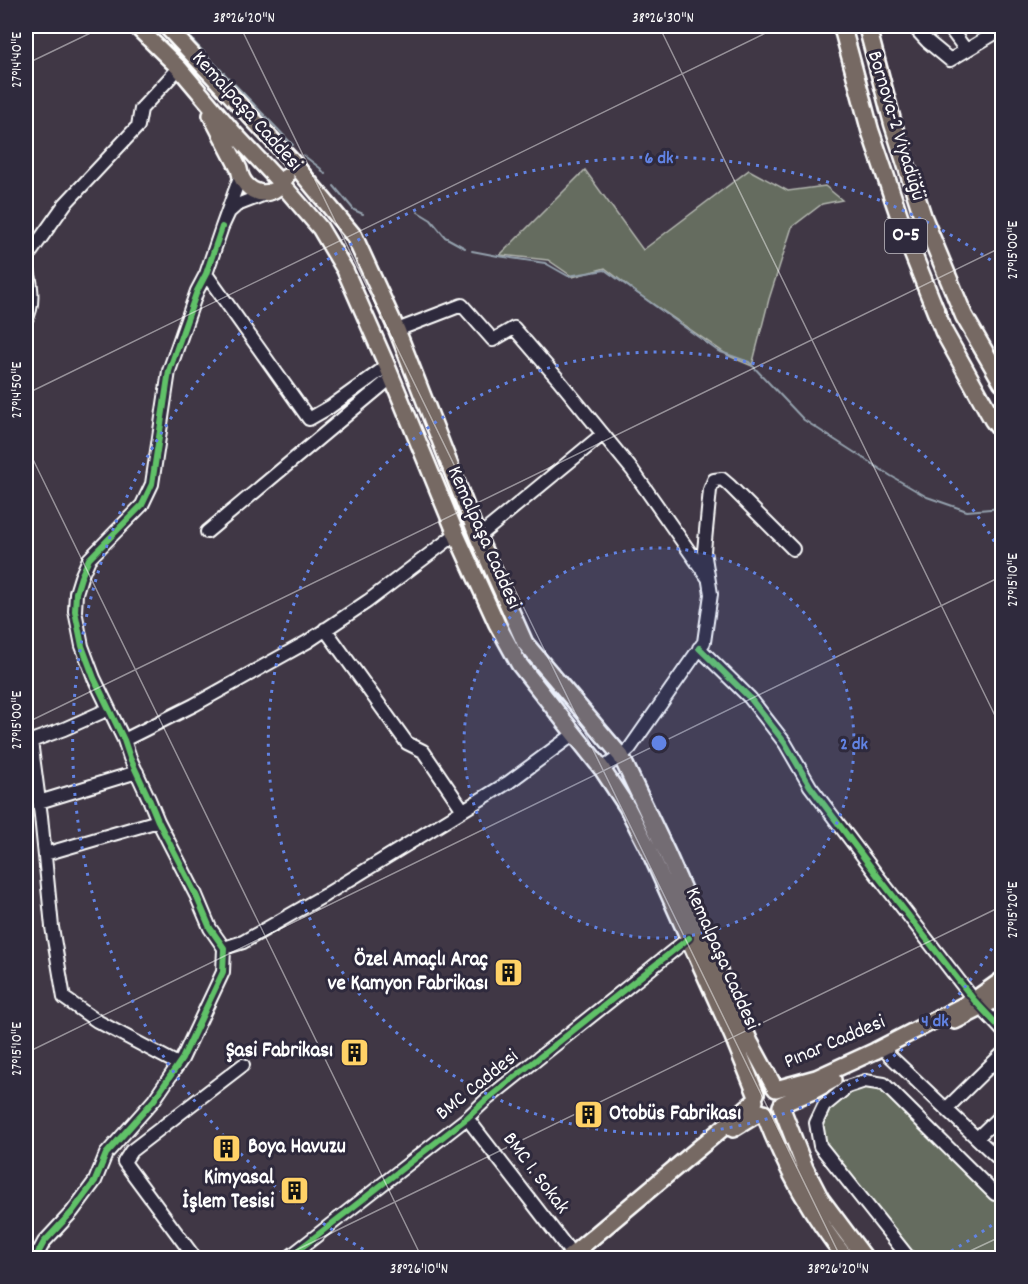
<svg xmlns="http://www.w3.org/2000/svg" width="1028" height="1284" font-family="Dekko,sans-serif">
<rect width="100%" height="100%" fill="#403745"/>
<filter id="ink" filterUnits="userSpaceOnUse"><feTurbulence type="fractalNoise" baseFrequency=".0167" numOctaves="2"/><feDisplacementMap in="SourceGraphic" scale="12" xChannelSelector="R" yChannelSelector="G"/><feConvolveMatrix kernelMatrix="1 2 1 2 8 2 1 2 1" color-interpolation-filters="sRGB"/></filter>
<g filter="url(#ink)">
<path fill="#656c5f" stroke="#b2b6af" stroke-width="1.5" d="M 585,170 L 643,250 L 749,170 L 788,191 L 825,186 L 842,200 L 822,204 L 792,227 L 769,299 L 752,366 L 729,356 L 637,293 L 605,268 L 573,277 L 548,260 L 500,255 Z
M 868,1087 L 883,1089 L 1002,1204 L 1002,1258 L 913,1258 L 824,1140 L 822,1120 L 836,1097 Z"/>
<g fill="none" stroke-linecap="round" stroke-linejoin="round">
<path stroke="#94a1ad" stroke-width="2" d="M 181,26 L 195,43 L 293,145
M 303,155 L 320,168 L 325,174
M 334,186 L 354,210 L 363,214
M 418,212 L 431,220 L 445,237 L 465,248
M 472,251 L 498,256 L 545,263 L 568,276 L 605,270 L 718,351 L 749,362 L 804,420 L 891,476 L 927,497 L 967,511 L 1002,508"/>
<defs>
<path id="minor" d="M 913,26 L 927,41 L 950,60 L 1002,29
M 948,26 L 966,50
M 240,177 L 222,227 L 229,212 L 237,205 L 268,193
M 26,259 L 65,204 L 138,126 L 141,109 L 179,68
M 26,261 C 30,278 36,303 26,319
M 206,274 L 309,419 L 330,407 L 387,366
M 397,330 L 462,305 L 493,340 L 514,328 L 558,379 L 633,471 L 708,578
M 207,532 L 392,377
M 478,537 L 603,434
M 325,629 L 407,743 L 423,751 L 463,810
M 699,648 L 750,698 L 785,743 L 810,786 L 877,875 L 974,1000 L 1002,1030
M 109,709 L 64,729 L 31,741 L 41,816 L 52,927 L 64,998 L 97,1021 L 178,1064
M 124,740 L 194,705 L 307,642 L 368,601 L 456,534
M 602,769 L 621,756 L 630,748 L 704,642 L 711,594 L 704,551 L 710,490 L 714,480 L 722,479 L 729,485 L 793,549
M 39,802 L 137,772
M 45,854 L 158,821
M 224,948 L 243,942 L 325,895 L 509,782 L 574,734
M 884,1046 L 888,1054 L 1002,1162
M 946,1109 L 1002,1054
M 467,1118 L 572,1254
M 977,1138 L 1002,1114
M 26,1250 L 37,1255
M 37,1258 L 37,1255 L 44,1242 L 72,1212 L 95,1181 L 106,1154 L 154,1100 L 182,1059 L 223,972 L 224,948 L 210,928 L 196,895 L 158,821 L 149,799 L 130,758 L 124,740 L 94,678 L 82,646 L 75,611 L 76,593 L 81,577 L 89,559 L 142,505 L 152,484 L 169,371 L 197,291 L 206,274 L 222,227
M 195,1258 L 124,1162 L 131,1151 L 243,1065
M 288,1258 L 467,1118 L 486,1100 L 689,938
M 909,1258 L 820,1146 L 816,1123 L 824,1106 L 847,1087 L 865,1081 L 884,1084 L 995,1194"/>
<path id="major" d="M 136,26 L 179,68 L 233,132 L 288,191 L 320,228 L 345,270 L 387,366 L 456,534 L 497,624 L 519,664 L 602,769 L 627,807 L 649,850 L 733,1037 L 756,1094
M 166,26 L 290,159 L 354,236 L 397,330 L 478,537 L 525,643 L 621,756 L 667,853 L 750,1042 L 775,1088
M 211,115 L 239,169 C 244,196 273,202 286,177
M 955,1021 L 981,1008 L 1002,995
M 776,1089 L 816,1078 L 875,1051 L 974,1000 L 1002,980
M 782,1104 L 813,1091 L 833,1080
M 781,1106 L 805,1168 L 821,1199 L 865,1258
M 764,1113 C 784,1165 811,1215 846,1258
M 733,1129 L 761,1112
M 568,1258 L 755,1101"/>
<path id="highway" d="M 842,26 L 870,130 L 907,239 L 944,332 L 993,420 L 1002,432
M 867,26 L 893,124 L 923,217 L 964,316 L 1002,382"/>
</defs>
<use href="#minor" stroke="#fff" stroke-width="16"/>
<use href="#major" stroke="#fff" stroke-width="20"/>
<use href="#highway" stroke="#fff" stroke-width="21"/>
<use href="#minor" stroke="#2f2a3d" stroke-width="12"/>
<use href="#major" stroke="#766964" stroke-width="15"/>
<use href="#highway" stroke="#766964" stroke-width="16"/>
<defs>
<path id="cycleway" d="M 699,648 L 750,698 L 785,743 L 810,786 L 877,875 L 974,1000 L 1002,1030
M 37,1258 L 37,1255 L 44,1242 L 72,1212 L 95,1181 L 106,1154 L 154,1100 L 182,1059 L 223,972 L 224,948 L 210,928 L 196,895 L 158,821 L 149,799 L 130,758 L 124,740 L 94,678 L 82,646 L 75,611 L 76,593 L 81,577 L 89,559 L 142,505 L 152,484 L 169,371 L 197,291 L 206,274 L 222,227
M 288,1258 L 467,1118 L 486,1100 L 689,938"/>
</defs>
<use href="#cycleway" stroke="#2f2a3d" stroke-width="10"/>
<use href="#cycleway" stroke="#61c268" stroke-width="6"/>
</g>
</g>
<path fill="none" stroke="#fff" stroke-width="1.5" stroke-opacity="0.45" d="M 240,26 L 841,1258M 659,26 L 1002,730M 26,64 L 105,26M 26,394 L 780,26M 26,445 L 422,1258M 26,723 L 1002,247M 26,1053 L 1002,576M 280,1258 L 1002,906M 955,1258 L 1002,1236"/>
<circle cx="659" cy="743" r="195" fill="#6183e4" fill-opacity=".12"/>
<g fill="none" stroke="#6183e4" stroke-width="3" stroke-dasharray="3 6">
<circle cx="659" cy="743" r="195"/>
<path d="M1001 933A391 391 0 1 1 1001 553"/>
<path d="M999 1220A586 586 0 0 1 939 1258M379 1258A586 586 0 1 1 999 266"/>
</g>
<defs>
<symbol id="building-square" viewBox="-11 -11 22 22"><rect x="-9" y="-9" width="18" height="18" rx="4" fill="#ffd166" stroke="#2f2a3d"/><path d="M-4-6H4V6H1V3H-1V6H-4ZM-2.5-4.3h1.7v1.8h-1.7ZM.8-4.3h1.7v1.8H.8ZM-2.5-1h1.7V.8h-1.7ZM.8-1h1.7V.8H.8Z" fill="#111"/></symbol>
</defs>
<g fill-rule="evenodd">
<use href="#building-square" x="492" y="956" width="33" height="33"/>
<use href="#building-square" x="338" y="1036" width="33" height="33"/>
<use href="#building-square" x="572" y="1098" width="33" height="33"/>
<use href="#building-square" x="210" y="1132" width="33" height="33"/>
<use href="#building-square" x="278" y="1174" width="33" height="33"/>
</g>
<g text-anchor="middle" dominant-baseline="central" stroke-width="6" stroke-linejoin="round" paint-order="stroke">
<rect fill="#2f2a3d" stroke="#c1bfc5" stroke-width="1.5" x="885" y="219" width="42" height="34" rx="4.5"/>
<g font-size="20" font-weight="bold" fill="#fff">
<text x="906" y="236">O-5</text>
</g>
<g font-size="21" fill="#fff" stroke="#2f2a3d">
<text transform="translate(246 112) rotate(48)">Kemalpaşa Caddesi</text>
<text transform="translate(895 126) rotate(73)">Bornova-2 Viyadüğü</text>
<text transform="translate(483 538) rotate(66)">Kemalpaşa Caddesi</text>
<text transform="translate(721 959) rotate(66)">Kemalpaşa Caddesi</text>
<text transform="translate(835 1043) rotate(-23)">Pınar Caddesi</text>
<text transform="translate(478 1086) rotate(-39)">BMC Caddesi</text>
<text transform="translate(535 1174) rotate(53)">BMC 1. Sokak</text>
</g>
<g font-size="21" font-weight="bold" fill="#fff" stroke="#2f2a3d" text-anchor="end">
<text x="488" y="961">Özel Amaçlı Araç<tspan x="488" dy="24">ve Kamyon Fabrikası</tspan></text>
<text x="333" y="1052">Şasi Fabrikası</text>
<text x="609" y="1115" text-anchor="start">Otobüs Fabrikası</text>
<text x="248" y="1148" text-anchor="start">Boya Havuzu</text>
<text x="274" y="1179">Kimyasal<tspan x="274" dy="24">İşlem Tesisi</tspan></text>
</g>
</g>
<circle cx="659" cy="743" r="9" fill="#6183e4" stroke="#2f2a3d" stroke-width="3"/>
<g font-size="18" text-anchor="middle" font-weight="bold" fill="#6183e4" stroke="#2f2a3d" stroke-width="6" stroke-linejoin="round" paint-order="stroke">
<text x="659" y="163">6 dk</text>
<text x="854" y="749">2 dk</text>
<text x="935" y="1026">4 dk</text>
</g>
<rect width="1028" height="1284" fill="none" stroke="#2f2a3d" stroke-width="66"/>
<rect x="33" y="33" width="962" height="1218" fill="none" stroke="#fff" stroke-width="2"/>
<g font-size="15" text-anchor="middle" fill="#fff">
<text x="244" y="22">38°26'20"N</text>
<text x="663" y="22">38°26'30"N</text>
<text transform="translate(16 60) rotate(-90)" y="5">27°14'40"E</text>
<text transform="translate(1012 250) rotate(-90)" y="5">27°15'00"E</text>
<text transform="translate(16 390) rotate(-90)" y="5">27°14'50"E</text>
<text transform="translate(1012 580) rotate(-90)" y="5">27°15'10"E</text>
<text transform="translate(16 720) rotate(-90)" y="5">27°15'00"E</text>
<text transform="translate(1012 910) rotate(-90)" y="5">27°15'20"E</text>
<text transform="translate(16 1049) rotate(-90)" y="5">27°15'10"E</text>
<text x="419" y="1273">38°26'10"N</text>
<text x="838" y="1273">38°26'20"N</text>
</g>
</svg>
